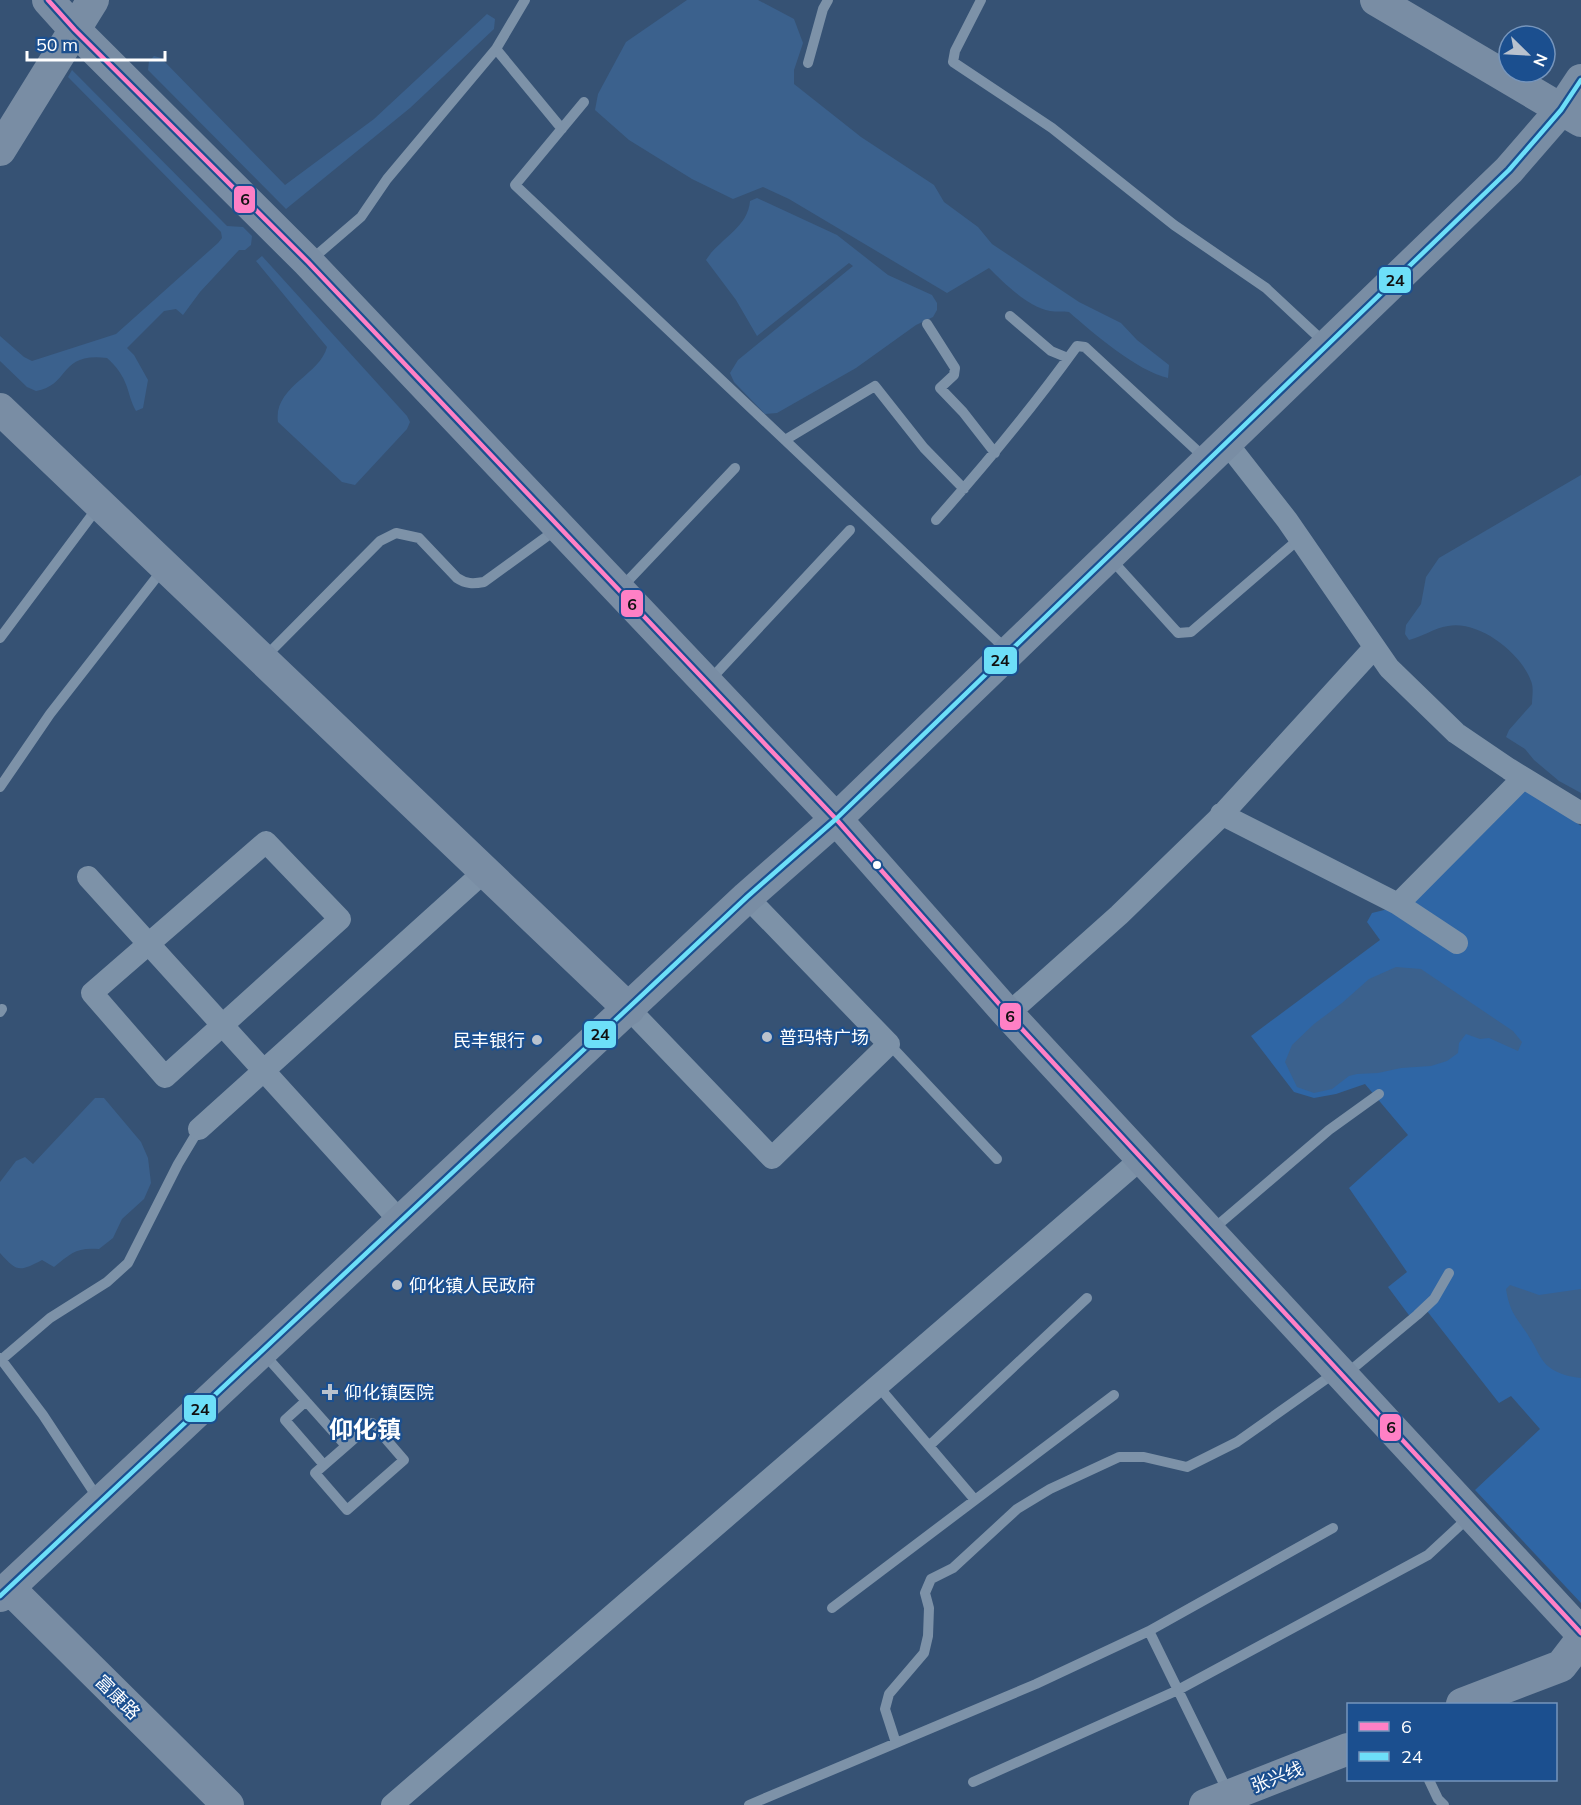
<svg xmlns="http://www.w3.org/2000/svg" width="1581" height="1805" font-family="Mulish,'Noto Sans SC',sans-serif">
<rect width="100%" height="100%" fill="#365274"/>
<path fill="#2f66a5" d="M 1524,786 L 1581,826 L 1581,1603 L 1475,1490 L 1540,1429 L 1511,1396 L 1499,1403 L 1427,1311 L 1414,1322 L 1388,1287 L 1407,1272 L 1349,1188 L 1408,1135 L 1365,1084 L 1336,1094 L 1314,1098 L 1294,1092 L 1251,1036 L 1380,940 L 1367,922 L 1372,913 L 1392,908 Z"/>
<path fill="#3b618d" d="M 687,0 L 758,0 L 794,19 L 803,43 L 794,70 L 794,84 L 861,137 L 934,185 L 944,202 L 978,227 L 992,244 L 1079,302 L 1121,323 L 1137,340 L 1169,365 L 1168,378 C 1137,371 1093,333 1069,312 C 1063,311 1056,312 1050,311 C 1028,307 1004,283 989,268 L 947,293 L 789,199 L 763,187 L 733,199 L 692,179 L 629,140 L 595,110 L 598,94 L 626,42 Z
M 487,14 L 495,19 L 494,29 L 410,108 L 286,209 L 148,70 L 149,61 L 154,56 L 161,58 L 285,185 L 374,119 Z
M 72,70 L 227,226 L 243,227 L 252,236 L 251,245 L 245,250 L 239,250 L 200,292 L 183,315 L 176,309 L 164,311 L 127,348 L 134,355 L 148,380 L 143,408 L 136,411 C 131,402 130,396 127,387 C 123,375 116,366 107,358 C 58,352 71,385 36,391 L 27,387 L 0,361 L 0,336 L 24,357 L 32,361 L 116,334 L 218,243 L 222,238 L 221,232 L 68,77 Z
M 757,198 L 837,235 L 888,275 L 932,295 L 937,303 L 937,310 L 933,317 L 916,325 L 856,368 L 777,413 L 765,414 L 734,382 L 730,373 L 738,360 L 853,266 L 849,263 L 757,336 L 736,300 L 706,260 C 719,239 748,228 750,201 Z
M 262,256 L 407,416 L 410,422 L 407,429 L 355,485 L 342,482 L 278,422 C 273,387 320,375 327,347 L 256,261 Z
M 1581,475 L 1581,793 L 1559,781 L 1534,760 L 1525,749 L 1506,737 L 1509,730 L 1532,704 C 1532,696 1534,688 1531,681 C 1521,653 1479,620 1448,626 C 1434,628 1422,637 1409,640 L 1405,634 L 1406,625 L 1421,604 L 1426,577 L 1439,558 Z
M 1396,967 L 1421,969 L 1513,1031 L 1522,1042 L 1518,1051 L 1489,1038 L 1480,1039 L 1466,1034 L 1459,1043 L 1458,1053 L 1447,1061 L 1431,1066 L 1401,1068 L 1378,1073 L 1357,1074 L 1349,1076 L 1332,1089 L 1314,1093 L 1297,1087 L 1285,1062 L 1292,1045 L 1314,1024 L 1342,1003 L 1369,979 Z
M 95,1098 L 104,1098 L 141,1142 L 148,1158 L 151,1183 L 144,1199 L 122,1219 L 113,1238 L 99,1249 C 77,1247 71,1253 54,1267 L 42,1260 C 19,1272 17,1272 0,1253 L 0,1182 L 16,1161 L 25,1157 L 33,1164 Z
M 1510,1285 L 1539,1295 L 1581,1289 L 1581,1378 C 1570,1377 1558,1374 1549,1367 C 1540,1360 1537,1349 1531,1340 C 1518,1318 1510,1315 1506,1289 Z"/>
<g fill="none" stroke-linecap="round" stroke-linejoin="round">
<path stroke="#7d92a8" stroke-width="10" d="M 981,0 L 955,51 L 953,62 L 1052,128 L 1174,225 L 1266,288 L 1326,344
M 496,49 L 562,129
M 808,63 L 823,9 L 828,0
M 584,102 L 515,185 L 1008,651
M 311,260 L 361,217 L 387,179 L 496,49 L 525,0
M 1010,316 L 1051,351 L 1068,358
M 927,324 L 955,368 L 954,375 L 940,388 L 963,412 L 995,453
M 785,440 L 875,386 L 924,448 L 964,489
M 936,520 C 986,464 1033,407 1077,346 L 1085,347 L 1205,458
M 1110,558 L 1178,633 L 1191,632 L 1299,539
M 622,587 L 735,468
M 0,638 L 98,507
M 264,658 L 380,541 L 396,533 L 419,538 L 457,578 C 466,584 473,584 484,582 L 557,529
M 709,681 L 850,530
M 0,787 L 50,714 L 163,569
M 0,1012 L 2,1009
M 889,1044 L 997,1159
M 1212,1230 L 1329,1130 L 1379,1094
M 264,1354 L 346,1446 L 315,1473 L 347,1510 L 404,1460 L 372,1423 L 346,1446
M 0,1358 L 43,1415 L 99,1500
M 1,1360 L 50,1318 L 107,1282 L 128,1263 L 178,1164 L 199,1129
M 1345,1375 L 1417,1315 L 1434,1299 L 1449,1273
M 878,1386 L 975,1500
M 306,1401 L 285,1420 L 324,1465
M 929,1446 L 1087,1298
M 832,1608 L 1114,1395
M 1149,1631 L 1228,1792
M 896,1743 L 885,1709 L 889,1694 L 924,1653 L 928,1636 L 929,1608 L 925,1593 L 931,1579 L 953,1568 L 1017,1509 L 1050,1489 L 1119,1457 L 1144,1457 L 1187,1467 L 1237,1442 L 1336,1372
M 1429,1780 L 1438,1799 L 1444,1805
M 973,1782 L 1178,1690 L 1428,1555 L 1469,1517
M 749,1805 L 1036,1684 L 1149,1631 L 1333,1528"/>
<path stroke="#7d92a8" stroke-width="22" d="M 1226,442 L 1287,520 L 1389,668 L 1456,733 L 1509,769 L 1581,813
M 1221,814 L 1398,904 L 1457,943
M 266,842 L 340,919 L 165,1077 L 92,993 Z
M 88,877 L 401,1222
M 1398,904 L 1523,778
M 629,1009 L 772,1158 L 889,1044 L 747,897
M 1008,1014 L 1119,915 L 1217,820 L 1374,648
M 199,1129 L 485,871
M 392,1805 L 1142,1158"/>
<path stroke="#798da4" stroke-width="32" d="M 48,0 L 75,30 L 308,262 L 836,819 L 1008,1014 L 1581,1633
M 1376,0 L 1581,121
M 0,150 L 93,0
M 0,409 L 629,1009
M 9,1588 L 228,1805
M 0,1596 L 747,897 L 836,819 L 1509,170 L 1561,110 L 1581,80
M 1462,1704 L 1561,1666 L 1581,1640
M 1205,1805 L 1348,1749"/>
<defs>
<path id="bus-1" d="M 48,0 L 75,30 L 308,262 L 836,819 L 1008,1014 L 1581,1633"/>
<path id="bus-2" d="M 0,1596 L 747,897 L 836,819 L 1509,170 L 1561,110 L 1581,80"/>
</defs>
<use href="#bus-1" stroke="#1b4f8f" stroke-width="9"/>
<use href="#bus-2" stroke="#1b4f8f" stroke-width="9"/>
<use href="#bus-1" stroke="#ff80c5" stroke-width="4.5"/>
<use href="#bus-2" stroke="#6ddff8" stroke-width="4.5"/>
</g>
<circle fill="#fff" stroke="#1b4f8f" stroke-width="2" cx="877" cy="865" r="5"/>
<g fill="#b9c2ce" stroke="#1b4f8f" stroke-width="2">
<circle cx="767" cy="1037" r="6"/>
<circle cx="537" cy="1040" r="6"/>
<circle cx="397" cy="1285" r="6"/>
<path d="M327 1383h6v6h6v6h-6v6h-6v-6h-6v-6h6z"/>
</g>
<g text-anchor="middle" dominant-baseline="central" stroke-width="4.5" stroke-linejoin="round" paint-order="stroke">
<g font-size="18" fill="#fff" stroke="#1b4f8f" text-anchor="start">
<text x="779" y="1037">普玛特广场</text>
<text x="525" y="1040" text-anchor="end">民丰银行</text>
<text x="409" y="1285">仰化镇人民政府</text>
<text x="344" y="1392">仰化镇医院</text>
</g>
<g font-size="18" fill="#fff" stroke="#1b4f8f">
<text transform="translate(118 1697) rotate(45)">富康路</text>
<text transform="translate(1277 1777) rotate(-21)">张兴线</text>
</g>
<g font-size="24" font-weight="bold" fill="#fff" stroke="#1b4f8f">
<text x="365" y="1429">仰化镇</text>
</g>
</g>
<g stroke="#1b4f8f" stroke-width="2">
<rect x="233" y="185" width="23" height="29" rx="6" fill="#ff80c5"/>
<rect x="1378" y="266" width="34" height="28" rx="6" fill="#6ddff8"/>
<rect x="620" y="589" width="24" height="29" rx="6" fill="#ff80c5"/>
<rect x="983" y="646" width="35" height="29" rx="6" fill="#6ddff8"/>
<rect x="999" y="1002" width="23" height="29" rx="6" fill="#ff80c5"/>
<rect x="583" y="1020" width="34" height="29" rx="6" fill="#6ddff8"/>
<rect x="183" y="1394" width="34" height="29" rx="6" fill="#6ddff8"/>
<rect x="1379" y="1413" width="23" height="29" rx="6" fill="#ff80c5"/>
</g>
<g font-size="16" text-anchor="middle" font-weight="bold" fill="#111">
<text x="245" y="205">6</text>
<text x="1395" y="286">24</text>
<text x="632" y="610">6</text>
<text x="1000" y="666">24</text>
<text x="1010" y="1022">6</text>
<text x="600" y="1040">24</text>
<text x="200" y="1415">24</text>
<text x="1391" y="1433">6</text>
</g>
<rect x="1347" y="1703" width="210" height="78" fill="#1b4f8f" stroke="#7695bc" stroke-width="1.5"/>
<rect x="1359" y="1722" width="30" height="9" fill="#ff80c5" stroke="#7695bc" stroke-width="1.5"/>
<text x="1401" y="1733" font-size="18" fill="#ffffff">6</text>
<rect x="1359" y="1752" width="30" height="9" fill="#6ddff8" stroke="#7695bc" stroke-width="1.5"/>
<text x="1401" y="1763" font-size="18" fill="#ffffff">24</text>
<g transform="translate(1527 54) rotate(114)"><circle r="28" fill="#1b4f8f" stroke="#7695bc" stroke-width="1.5"/>
<path d="M0-4.5L10 22L0 15L-10 22Z" fill="#b9c2ce"/>
<text y="-9" font-size="16" font-weight="bold" text-anchor="middle" fill="#ffffff">N</text>
</g>
<path d="M27 51v9h138v-9" fill="none" stroke="#ffffff" stroke-width="3"/>
<text x="36" y="51" font-size="18" fill="#ffffff" stroke="#1b4f8f" stroke-width="4.5" paint-order="stroke">50 m</text>
</svg>
